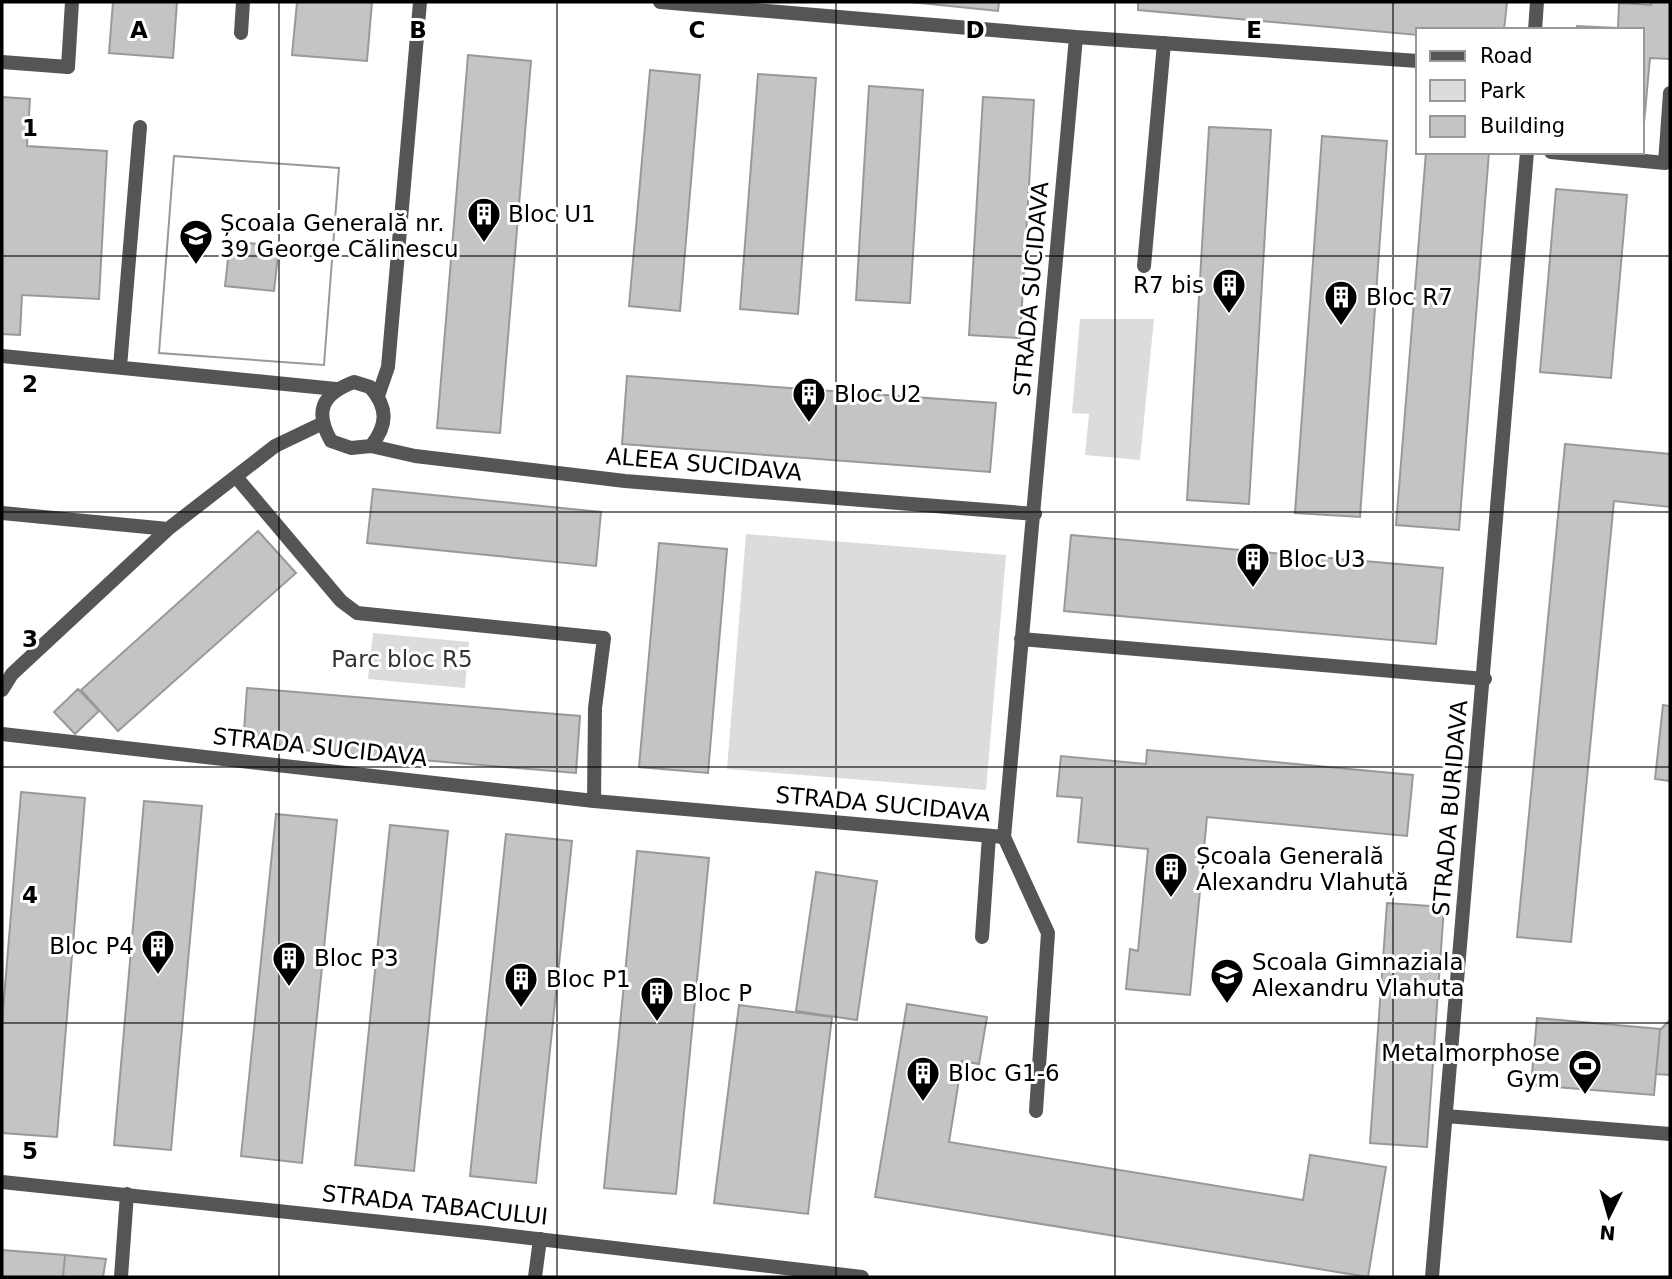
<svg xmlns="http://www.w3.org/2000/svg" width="1672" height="1279" font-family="'DejaVu Sans',sans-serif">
<rect width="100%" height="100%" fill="#fff"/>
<path fill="#dcdcdc" d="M 1080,319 L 1154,319 L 1140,460 L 1085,455 L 1089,414 L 1072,413 Z
M 746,534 L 1006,555 L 986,790 L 727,769 Z
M 373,633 L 469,642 L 465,688 L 368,679 Z"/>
<path fill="#c4c4c4" stroke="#999" stroke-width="2" fill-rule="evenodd" d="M 113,2 L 177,2 L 173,58 L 109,53 Z
M 297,2 L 372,2 L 367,61 L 292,55 Z
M 910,2 L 999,2 L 998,11 Z
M 1138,2 L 1507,2 L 1504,30 L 1418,30 L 1418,35 L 1138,10 Z
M 1651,2 L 1670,2 L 1670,59 L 1650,58 L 1643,134 L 1642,30 L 1577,30 L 1577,26 L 1618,28 L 1619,3 L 1651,5 Z
M 468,55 L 531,61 L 500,433 L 437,428 Z
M 650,70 L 700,75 L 680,311 L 629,306 Z
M 758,74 L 816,78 L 798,314 L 740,309 Z
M 869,86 L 923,90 L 910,303 L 856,300 Z
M 2,97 L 30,99 L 27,146 L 107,151 L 99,299 L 22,295 L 20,335 L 2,334 Z
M 983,97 L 1034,100 L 1020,338 L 969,335 Z
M 1209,127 L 1271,130 L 1249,504 L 1187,500 Z
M 1322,136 L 1387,141 L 1360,517 L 1295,513 Z
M 1426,152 L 1489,152 L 1459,530 L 1396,525 Z
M 174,156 L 339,168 L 324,365 L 159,353 ZM 230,241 L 279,246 L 274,291 L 225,286 Z
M 174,156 L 339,168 L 324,365 L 159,353 Z
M 1556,189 L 1627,195 L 1611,378 L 1540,372 Z
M 627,376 L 996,403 L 990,472 L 622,444 Z
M 1565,444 L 1670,454 L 1670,507 L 1614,501 L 1571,942 L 1517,937 Z
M 373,489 L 601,512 L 596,566 L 367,543 Z
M 258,531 L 296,573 L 118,731 L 81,690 Z
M 1071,535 L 1443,568 L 1436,644 L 1064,611 Z
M 659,543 L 727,549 L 708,773 L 639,767 Z
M 247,688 L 580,716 L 576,773 L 243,745 Z
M 78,689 L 99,711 L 75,734 L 54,712 Z
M 1663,705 L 1670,706 L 1670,781 L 1655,779 Z
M 1147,750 L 1413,775 L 1407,836 L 1207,817 L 1190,995 L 1126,989 L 1130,949 L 1138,951 L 1148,849 L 1078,842 L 1082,798 L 1057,796 L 1061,756 L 1146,764 Z
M 21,792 L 85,798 L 57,1137 L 2,1133 L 2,1023 Z
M 144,801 L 202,806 L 171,1150 L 114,1145 Z
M 276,814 L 337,820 L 302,1163 L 241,1156 Z
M 390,825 L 448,831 L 414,1171 L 355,1165 Z
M 506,834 L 572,841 L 536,1183 L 470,1176 Z
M 637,851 L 709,858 L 676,1194 L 604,1188 Z
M 816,872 L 877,881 L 857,1020 L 796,1011 Z
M 1387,903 L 1444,907 L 1427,1147 L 1370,1143 Z
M 907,1004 L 987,1017 L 979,1064 L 962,1061 L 949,1142 L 1303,1200 L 1310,1155 L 1386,1167 L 1368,1277 L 875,1197 Z
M 739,1005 L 832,1017 L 808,1214 L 714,1203 Z
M 1537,1018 L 1660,1029 L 1654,1095 L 1531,1085 Z
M 1670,1020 L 1670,1075 L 1656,1074 L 1660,1030 Z
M 2,1250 L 65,1255 L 63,1277 L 2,1277 Z
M 65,1255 L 106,1259 L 103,1277 L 63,1277 Z"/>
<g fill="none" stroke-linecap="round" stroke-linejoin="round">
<path stroke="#555" stroke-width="14" d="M 241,33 L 243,2
M 68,67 L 72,2
M 1551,152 L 1665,163 L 1670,93
M 1144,266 L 1164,43
M 2,356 L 336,389
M 120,367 L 140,127
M 2,734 L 594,801 L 595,708 L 604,638 L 357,613 L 341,601 L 237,478
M 982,937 L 989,836
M 121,1277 L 127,1194
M 535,1277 L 540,1239"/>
<path stroke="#555" stroke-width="14" d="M 1004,837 L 1048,933 L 1036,1111"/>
<path stroke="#555" stroke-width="14" d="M 660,2 L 1076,37 L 1418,61
M 1535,30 L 1537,2
M 2,62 L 68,67
M 354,382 L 370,387 C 388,407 388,425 371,446 L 351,448 L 331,441 C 314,411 322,394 354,382 Z
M 378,396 L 388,367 L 420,2
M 371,446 L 415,456 L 625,481 L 1035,514
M 2,513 L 168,529
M 1021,639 L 1485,679
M 2,690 L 12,674 L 168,529 L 275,446 L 321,424
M 594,801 L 1004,837 L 1076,37
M 1446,1116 L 1670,1134
M 1432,1277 L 1527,152"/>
<path stroke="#555" stroke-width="14" d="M 2,1182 L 487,1233 L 862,1277"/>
</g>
<path fill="none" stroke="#000" stroke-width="2" stroke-opacity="0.55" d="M 279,2 L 279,1277M 557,2 L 557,1277M 836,2 L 836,1277M 1115,2 L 1115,1277M 1393,2 L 1393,1277M 2,256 L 1670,256M 2,512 L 1670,512M 2,767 L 1670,767M 2,1023 L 1670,1023"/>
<defs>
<symbol id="building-pin" viewBox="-11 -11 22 30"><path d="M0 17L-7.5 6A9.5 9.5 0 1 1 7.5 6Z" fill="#000" stroke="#fff"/><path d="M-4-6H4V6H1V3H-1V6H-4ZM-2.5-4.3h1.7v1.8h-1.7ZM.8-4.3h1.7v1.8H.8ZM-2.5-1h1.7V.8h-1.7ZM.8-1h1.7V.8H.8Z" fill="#fff"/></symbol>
<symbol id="school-pin" viewBox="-11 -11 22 30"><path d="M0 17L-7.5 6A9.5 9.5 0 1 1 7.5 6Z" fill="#000" stroke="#fff"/><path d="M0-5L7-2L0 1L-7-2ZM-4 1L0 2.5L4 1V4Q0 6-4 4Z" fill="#fff"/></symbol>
<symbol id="stadium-pin" viewBox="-11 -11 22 30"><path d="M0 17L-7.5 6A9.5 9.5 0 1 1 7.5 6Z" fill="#000" stroke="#fff"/><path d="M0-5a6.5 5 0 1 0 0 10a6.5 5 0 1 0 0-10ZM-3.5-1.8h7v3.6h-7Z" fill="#fff"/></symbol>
</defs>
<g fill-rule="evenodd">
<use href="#building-pin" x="465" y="195" width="38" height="52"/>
<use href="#school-pin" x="177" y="217" width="38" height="52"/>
<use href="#building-pin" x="1210" y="266" width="38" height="52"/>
<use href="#building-pin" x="1322" y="278" width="38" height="52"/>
<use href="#building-pin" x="790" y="375" width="38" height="52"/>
<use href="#building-pin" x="1234" y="540" width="38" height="52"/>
<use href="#building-pin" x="1152" y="850" width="38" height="52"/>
<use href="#building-pin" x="139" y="927" width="38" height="52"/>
<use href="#building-pin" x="270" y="939" width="38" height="52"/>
<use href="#school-pin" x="1208" y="956" width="38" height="52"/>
<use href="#building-pin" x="502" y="960" width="38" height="52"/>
<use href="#building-pin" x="638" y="974" width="38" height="52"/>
<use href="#stadium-pin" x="1566" y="1047" width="38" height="52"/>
<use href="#building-pin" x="904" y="1054" width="38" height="52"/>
</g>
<g text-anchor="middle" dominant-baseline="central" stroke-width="6" stroke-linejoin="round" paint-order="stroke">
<g font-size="23" fill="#000" stroke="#fff" text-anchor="start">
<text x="508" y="214">Bloc U1</text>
<text x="220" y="223">Școala Generală nr.<tspan x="220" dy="26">39 George Călinescu</tspan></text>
<text x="1204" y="285" text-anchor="end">R7 bis</text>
<text x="1366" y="297">Bloc R7</text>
<text x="834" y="394">Bloc U2</text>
<text x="1278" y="559">Bloc U3</text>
<text x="1196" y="856">Școala Generală<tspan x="1196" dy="26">Alexandru Vlahuță</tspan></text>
<text x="134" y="946" text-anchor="end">Bloc P4</text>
<text x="314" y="958">Bloc P3</text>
<text x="1252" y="962">Scoala Gimnaziala<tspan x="1252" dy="26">Alexandru Vlahuta</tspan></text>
<text x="546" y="979">Bloc P1</text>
<text x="682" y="993">Bloc P</text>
<text x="1560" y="1053" text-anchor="end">Metalmorphose<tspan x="1560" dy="26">Gym</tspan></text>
<text x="948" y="1073">Bloc G1-6</text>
</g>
<g font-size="23" fill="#000" stroke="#fff">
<text transform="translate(1031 289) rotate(-85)">STRADA SUCIDAVA</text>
<text transform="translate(704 464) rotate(5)">ALEEA SUCIDAVA</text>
<text transform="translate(320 747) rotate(6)">STRADA SUCIDAVA</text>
<text transform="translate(883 804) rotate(5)">STRADA SUCIDAVA</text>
<text transform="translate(1450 808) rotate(-85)">STRADA BURIDAVA</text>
<text transform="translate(435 1205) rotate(6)">STRADA TABACULUI</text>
</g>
<g font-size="23" fill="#333" stroke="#fff">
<text x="402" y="659">Parc bloc R5</text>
</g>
</g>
<g font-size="23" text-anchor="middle" font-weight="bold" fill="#000" stroke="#fff" stroke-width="6" stroke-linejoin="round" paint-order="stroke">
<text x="139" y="38">A</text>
<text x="418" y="38">B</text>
<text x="697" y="38">C</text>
<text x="975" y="38">D</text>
<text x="1254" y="38">E</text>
<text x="30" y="136">1</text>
<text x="30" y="392">2</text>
<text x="30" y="647">3</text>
<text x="30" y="903">4</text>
<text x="30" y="1159">5</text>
</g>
<rect width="1672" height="1279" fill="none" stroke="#000000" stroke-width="7"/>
<rect x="1416" y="28" width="228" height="126" fill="#ffffff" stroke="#999999" stroke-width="2"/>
<rect x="1430" y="51" width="35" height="10" fill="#555555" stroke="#999999" stroke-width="2"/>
<text x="1480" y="63" font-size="21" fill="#000000">Road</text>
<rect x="1430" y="80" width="35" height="21" fill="#dcdcdc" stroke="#999999" stroke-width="2"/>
<text x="1480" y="98" font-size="21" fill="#000000">Park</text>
<rect x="1430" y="116" width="35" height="21" fill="#c4c4c4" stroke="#999999" stroke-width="2"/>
<text x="1480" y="133" font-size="21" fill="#000000">Building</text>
<g transform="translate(1609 1216) rotate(185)" stroke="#ffffff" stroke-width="5" paint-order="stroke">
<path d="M0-5L12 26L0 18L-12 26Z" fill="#000000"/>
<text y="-10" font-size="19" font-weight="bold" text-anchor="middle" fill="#000000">N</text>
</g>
</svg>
